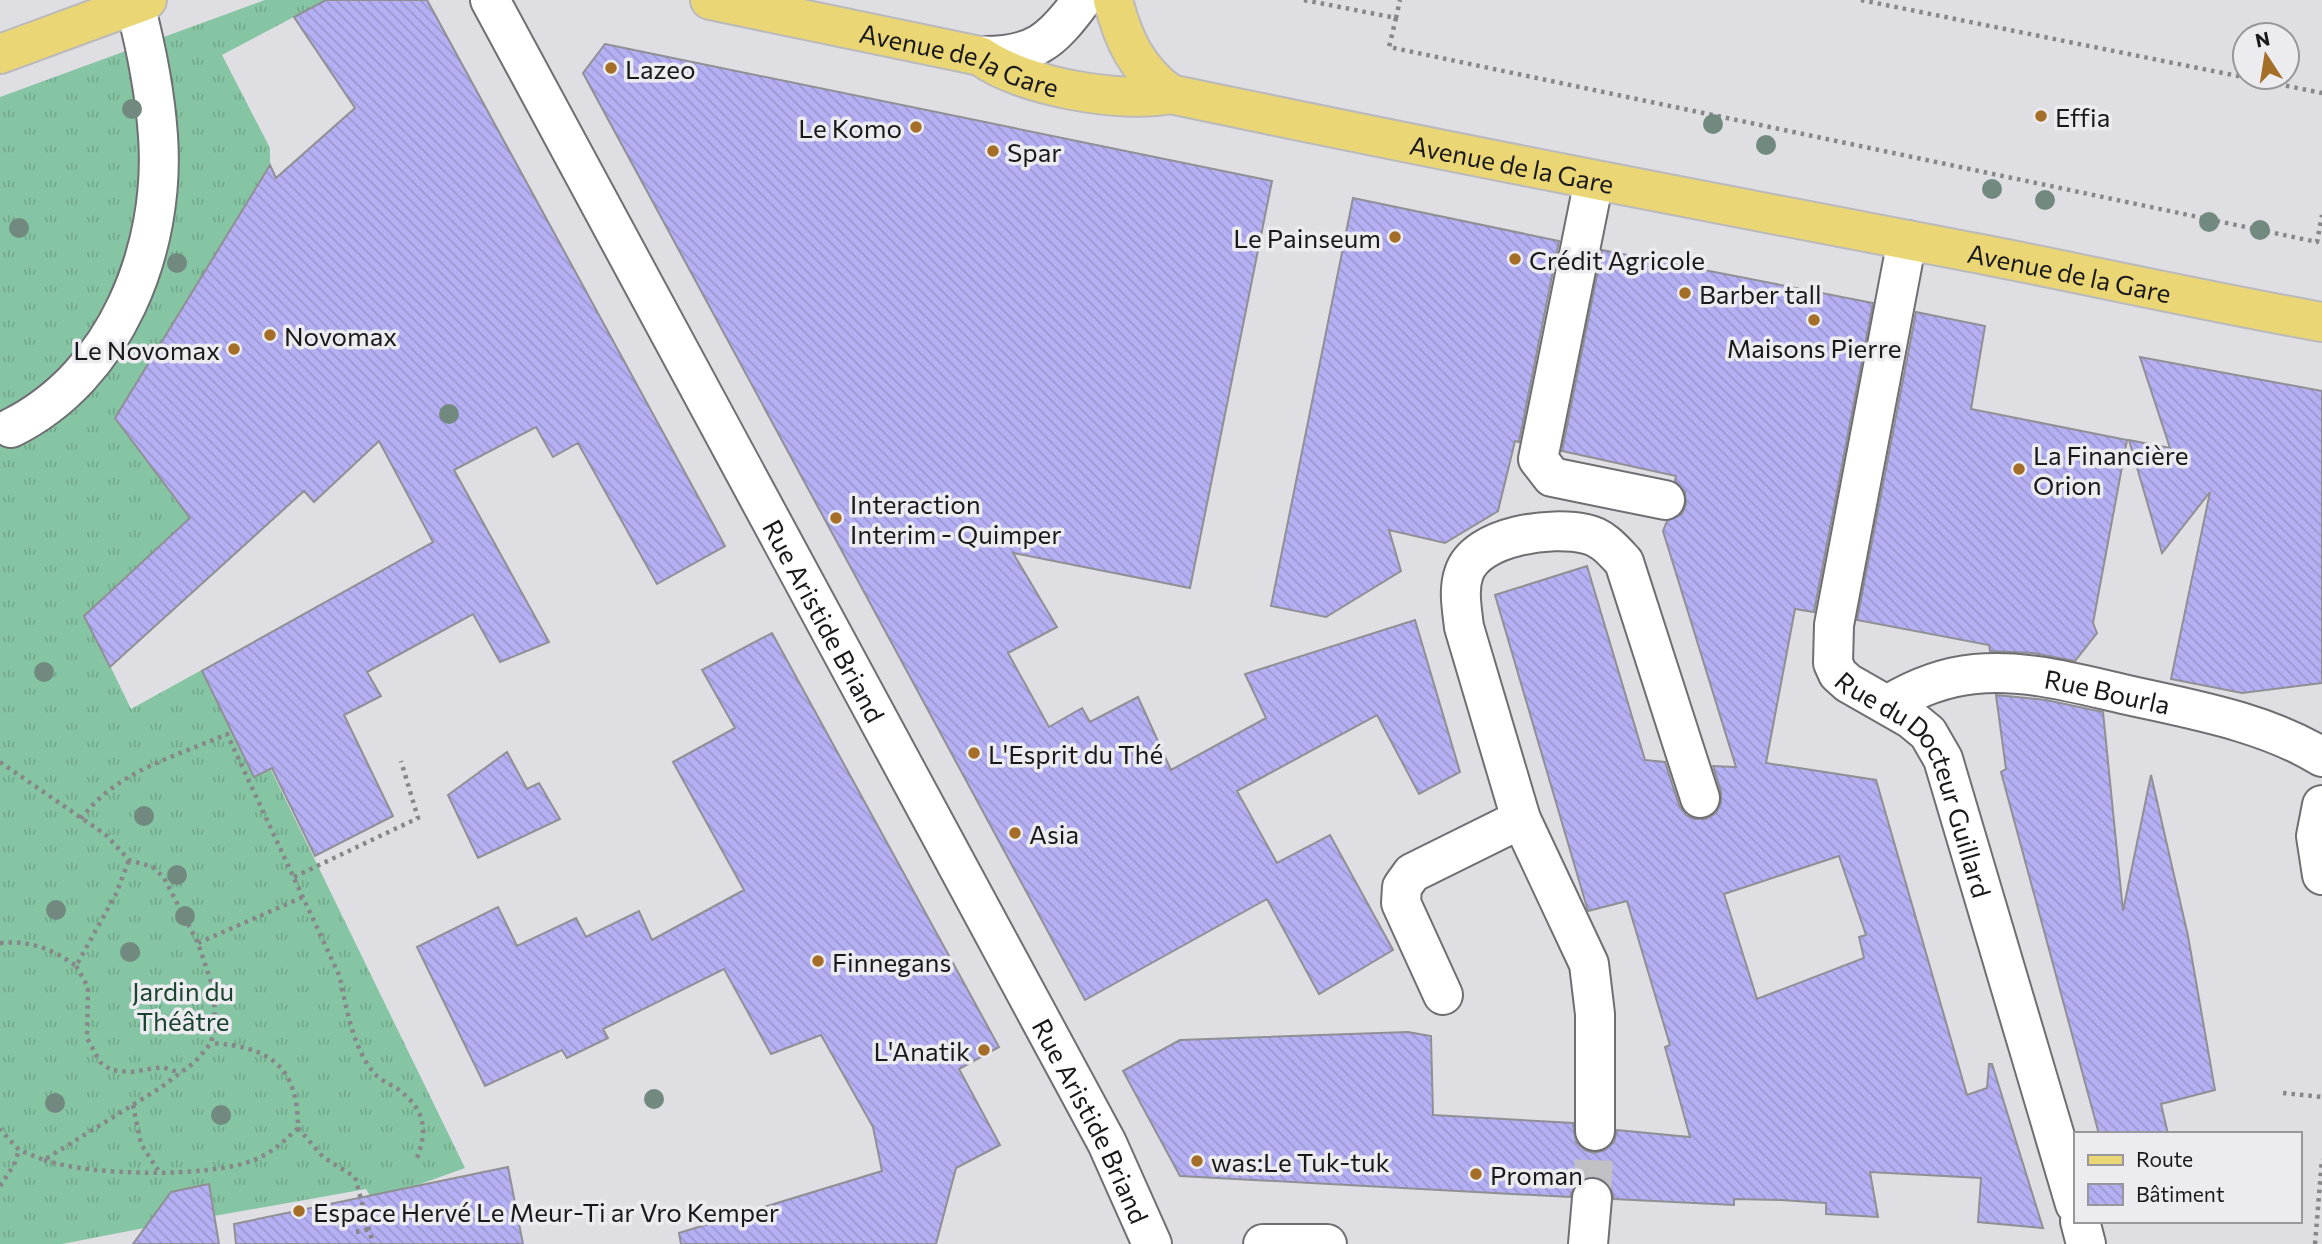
<svg xmlns="http://www.w3.org/2000/svg" width="2322" height="1244" font-family="Commissioner,sans-serif">
<defs>
<pattern id="grass-tufts" width="24" height="20" patternUnits="userSpaceOnUse" patternTransform="scale(1.75)"><rect width="24" height="20" fill="#86c5a3"/><path d="M3 7l-1-3M5 7V3M7 7l1-3M15 17l-1-3M17 17v-4M19 17l1-3" fill="none" stroke="#73a98c"/></pattern>
<pattern id="building-back-hatch" width="6" height="6" patternUnits="userSpaceOnUse" patternTransform="scale(1.75)"><rect width="6" height="6" fill="#b5b0f3"/><path d="M-1 5l2 2M0 0l6 6M5-1l2 2" fill="none" stroke="#9b97d0"/></pattern>
</defs>
<rect width="100%" height="100%" fill="#dedee3"/>
<path fill="url(#grass-tufts)" d="M 265,0 L 326,0 L 222,55 L 270,148 L 270,165 L 285,194 L 382,343 L 87,618 L 131,709 L 218,661 L 465,1168 L 373,1201 L 366,1189 L 214,1216 L 211,1193 L 196,1187 L 165,1224 L 62,1244 L 0,1244 L 0,97 Z"/>
<path fill="url(#building-back-hatch)" stroke="#8f8f94" stroke-width="2" fill-rule="evenodd" d="M 326,0 L 427,0 L 725,546 L 657,584 L 578,443 L 553,457 L 536,427 L 454,470 L 549,642 L 500,662 L 473,614 L 367,672 L 381,696 L 344,715 L 393,816 L 315,856 L 272,768 L 254,777 L 202,671 L 433,542 L 379,441 L 314,502 L 304,491 L 110,667 L 84,616 L 190,518 L 115,418 L 270,165 L 276,178 L 355,108 L 294,17 Z
M 605,44 L 1272,181 L 1190,588 L 1013,553 L 1057,627 L 1008,653 L 1049,727 L 1082,708 L 1090,722 L 1138,697 L 1171,770 L 1266,718 L 1245,674 L 1415,620 L 1460,772 L 1419,794 L 1377,715 L 1237,791 L 1277,863 L 1330,835 L 1393,950 L 1319,994 L 1267,899 L 1085,1000 L 583,73 Z
M 1353,198 L 1559,241 L 1519,442 L 1515,441 L 1498,511 L 1445,543 L 1389,530 L 1401,571 L 1326,617 L 1271,606 Z
M 1602,250 L 1873,303 L 1814,612 L 1795,609 L 1766,763 L 1876,780 L 1967,1095 L 1987,1088 L 1989,1064 L 1992,1064 L 2043,1228 L 1978,1222 L 1981,1178 L 1870,1172 L 1878,1217 L 1826,1214 L 1826,1203 L 1781,1200 L 1734,1199 L 1734,1205 L 1614,1199 L 1611,1188 L 1605,1181 L 1593,1176 L 1583,1178 L 1575,1185 L 1570,1197 L 1180,1176 L 1123,1071 L 1180,1040 L 1408,1032 L 1431,1036 L 1433,1115 L 1573,1123 L 1576,1142 L 1585,1150 L 1594,1153 L 1605,1150 L 1614,1142 L 1617,1130 L 1690,1137 L 1665,1047 L 1670,1045 L 1627,901 L 1588,911 L 1495,595 L 1587,566 L 1645,760 L 1665,762 L 1679,805 L 1686,815 L 1695,819 L 1706,819 L 1716,813 L 1721,803 L 1721,792 L 1713,766 L 1736,767 L 1663,531 L 1667,521 L 1682,514 L 1686,504 L 1685,492 L 1675,481 L 1676,476 L 1562,451 ZM 1839,856 L 1866,935 L 1859,937 L 1864,958 L 1757,999 L 1724,894 Z
M 1916,312 L 1985,326 L 1971,409 L 2127,440 L 2093,623 L 2097,633 L 2075,661 L 2033,653 L 1990,651 L 1989,645 L 1857,620 Z
M 2140,357 L 2322,391 L 2322,683 L 2242,693 L 2171,679 L 2210,492 L 2162,553 L 2129,440 L 2170,448 Z
M 772,633 L 999,1047 L 959,1069 L 1000,1145 L 956,1168 L 936,1244 L 681,1244 L 679,1233 L 882,1171 L 873,1127 L 821,1035 L 771,1054 L 724,969 L 603,1029 L 608,1038 L 567,1058 L 562,1050 L 485,1086 L 417,947 L 498,907 L 517,946 L 576,918 L 586,937 L 639,911 L 652,940 L 744,890 L 673,762 L 735,728 L 702,670 Z
M 1996,695 L 2046,700 L 2103,712 L 2123,911 L 2151,775 L 2188,936 L 2215,1090 L 2161,1104 L 2168,1134 L 2099,1134 L 2001,772 L 2006,769 Z
M 507,752 L 527,789 L 539,783 L 560,819 L 478,858 L 448,795 Z
M 508,1167 L 523,1244 L 236,1244 L 234,1224 Z
M 209,1184 L 219,1244 L 133,1244 L 171,1192 Z"/>
<g fill="none" stroke-linecap="round" stroke-linejoin="round">
<path stroke="#c0c0c5" stroke-width="38" stroke-dasharray="38 19" stroke-linecap="butt" d="M 1592,1198 L 1595,1131"/>
<defs>
<g id="minor">
<path id="s1" d="M 490,0 L 1107,1143 L 1152,1244"/>
<path d="M 980,56 C 1034,57 1052,41 1082,0"/>
<path d="M 1594,180 L 1538,459 L 1552,477 L 1665,500"/>
<path id="s2" d="M 1907,240 L 1834,625 L 1833,663 L 1838,674 L 1848,683 L 1911,719 L 1928,733 L 1943,759 L 2075,1204"/>
<path d="M 11,428 C 116,376 166,249 158,136 C 155,92 146,47 135,5"/>
<path id="s3" d="M 1889,704 C 1916,688 1943,677 1975,674 C 2025,669 2075,683 2123,694 C 2189,709 2263,721 2322,757"/>
<path d="M 2322,805 L 2316,836 L 2322,875"/>
<path d="M 1443,995 L 1401,903 L 1402,887 L 1412,873 L 1521,819"/>
<path d="M 1595,1131 L 1595,1014 L 1589,964 L 1521,819 L 1464,627 C 1462,609 1458,590 1464,573 C 1477,535 1552,526 1586,534 C 1602,537 1613,550 1624,562 L 1700,798"/>
<path d="M 2080,1221 L 2086,1244"/>
<path d="M 1263,1244 L 1327,1244"/>
<path d="M 1588,1244 L 1592,1198"/>
</g>
<g id="major">
<path id="s4" d="M 710,0 L 980,56 C 1022,86 1120,104 1170,94 C 1441,151 1714,203 1986,255 C 2098,277 2209,302 2322,322"/>
<path d="M 1113,0 C 1123,40 1137,69 1170,94"/>
<path d="M 0,54 L 147,0"/>
</g>
</defs>
<use href="#minor" stroke="#6f6e73" stroke-width="42"/>
<use href="#major" stroke="#bababb" stroke-width="42"/>
<path stroke="#87878a" stroke-width="4.5" stroke-dasharray="3.5 5" stroke-linecap="butt" d="M 1304,0 L 1396,18 L 1400,0
M 1861,0 L 2322,93
M 1396,18 L 1389,47 L 2317,242 L 2322,215
M 0,762 L 106,835 L 129,860 L 153,867 L 164,878 L 198,943 L 214,991 L 215,1026 L 211,1043 L 195,1062 L 160,1088 L 44,1160 L 19,1150 L 0,1129
M 81,819 C 116,771 175,757 227,734 L 340,977 C 346,1008 354,1052 376,1075 C 382,1081 392,1085 399,1090 C 425,1110 428,1130 417,1158
M 294,877 L 418,818 L 401,761
M 0,943 C 29,940 53,949 76,966 L 116,894 L 129,860
M 198,943 L 303,897
M 76,966 L 88,987 L 87,1038 L 100,1062 L 111,1070 L 131,1072 L 162,1067 L 181,1073
M 2283,1093 L 2322,1097
M 133,1105 L 141,1144 L 158,1170
M 298,1128 L 323,1157 L 355,1177 L 373,1244
M 44,1160 C 91,1176 209,1178 254,1160 C 272,1153 284,1141 298,1128 C 298,1065 269,1047 211,1043
M 0,1186 L 14,1165 L 19,1150
M 356,1232 L 370,1229
M 2315,1244 L 2322,1159"/>
<use href="#minor" stroke="#fff" stroke-width="38"/>
<use href="#major" stroke="#ebd675" stroke-width="38"/>
</g>
<g fill="#728980">
<circle cx="132" cy="109" r="10"/>
<circle cx="1713" cy="124" r="10"/>
<circle cx="1766" cy="145" r="10"/>
<circle cx="1992" cy="189" r="10"/>
<circle cx="2045" cy="200" r="10"/>
<circle cx="2209" cy="222" r="10"/>
<circle cx="19" cy="228" r="10"/>
<circle cx="2260" cy="230" r="10"/>
<circle cx="177" cy="263" r="10"/>
<circle cx="449" cy="414" r="10"/>
<circle cx="44" cy="672" r="10"/>
<circle cx="144" cy="816" r="10"/>
<circle cx="177" cy="875" r="10"/>
<circle cx="56" cy="910" r="10"/>
<circle cx="185" cy="916" r="10"/>
<circle cx="130" cy="952" r="10"/>
<circle cx="654" cy="1099" r="10"/>
<circle cx="55" cy="1103" r="10"/>
<circle cx="221" cy="1115" r="10"/>
</g>
<g fill="#a46e28" stroke="#ebebf0" stroke-width="2.5">
<circle cx="611" cy="68" r="7"/>
<circle cx="2041" cy="116" r="7"/>
<circle cx="916" cy="127" r="7"/>
<circle cx="993" cy="151" r="7"/>
<circle cx="1395" cy="237" r="7"/>
<circle cx="1515" cy="259" r="7"/>
<circle cx="1685" cy="293" r="7"/>
<circle cx="1814" cy="320" r="7"/>
<circle cx="270" cy="335" r="7"/>
<circle cx="234" cy="349" r="7"/>
<circle cx="2019" cy="469" r="7"/>
<circle cx="836" cy="518" r="7"/>
<circle cx="974" cy="753" r="7"/>
<circle cx="1015" cy="833" r="7"/>
<circle cx="818" cy="961" r="7"/>
<circle cx="984" cy="1050" r="7"/>
<circle cx="1197" cy="1161" r="7"/>
<circle cx="1476" cy="1174" r="7"/>
<circle cx="299" cy="1211" r="7"/>
</g>
<g text-anchor="middle" dominant-baseline="central" stroke-width="7" stroke-linejoin="round" paint-order="stroke">
<g font-size="26" fill="#19191b" stroke="#ebebf0">
<text stroke="none"><textPath href="#s4" startOffset="257">Avenue de la Gare</textPath></text>
<text stroke="none"><textPath href="#s4" startOffset="822">Avenue de la Gare</textPath></text>
<text stroke="none"><textPath href="#s4" startOffset="1390">Avenue de la Gare</textPath></text>
<text stroke="none"><textPath href="#s1" startOffset="705">Rue Aristide Briand</textPath></text>
<text stroke="none"><textPath href="#s3" startOffset="226">Rue Bourla</textPath></text>
<text stroke="none"><textPath href="#s2" startOffset="584">Rue du Docteur Guillard</textPath></text>
<text stroke="none"><textPath href="#s1" startOffset="1272">Rue Aristide Briand</textPath></text>
</g>
<g font-size="26" fill="#19191b" stroke="#ebebf0" text-anchor="start">
<text x="625" y="68">Lazeo</text>
<text x="2055" y="116">Effia</text>
<text x="902" y="127" text-anchor="end">Le Komo</text>
<text x="1007" y="151">Spar</text>
<text x="1381" y="237" text-anchor="end">Le Painseum</text>
<text x="1529" y="259">Crédit Agricole</text>
<text x="1699" y="293">Barber tall</text>
<text x="284" y="335">Novomax</text>
<text x="1814" y="347" text-anchor="middle">Maisons Pierre</text>
<text x="220" y="349" text-anchor="end">Le Novomax</text>
<text x="2033" y="454">La Financière<tspan x="2033" dy="30">Orion</tspan></text>
<text x="850" y="503">Interaction<tspan x="850" dy="30">Interim - Quimper</tspan></text>
<text x="988" y="753">L'Esprit du Thé</text>
<text x="1029" y="833">Asia</text>
<text x="832" y="961">Finnegans</text>
<text x="970" y="1050" text-anchor="end">L'Anatik</text>
<text x="1211" y="1161">was:Le Tuk-tuk</text>
<text x="1490" y="1174">Proman</text>
<text x="313" y="1211">Espace Hervé Le Meur-Ti ar Vro Kemper</text>
</g>
<g font-size="26" fill="#19442f" stroke="#ebebf0">
<text x="183" y="990">Jardin du<tspan x="183" dy="30">Théâtre</tspan></text>
</g>
</g>
<rect x="2074" y="1132" width="228" height="91" fill="#ebebf0" stroke="#97979b" stroke-width="2"/>
<rect x="2088" y="1155" width="35" height="10" fill="#ebd675" stroke="#97979b" stroke-width="2"/>
<text x="2136" y="1167" font-size="21" fill="#19191b">Route</text>
<rect x="2088" y="1184" width="35" height="21" fill="url(#building-back-hatch)" stroke="#97979b" stroke-width="2"/>
<text x="2136" y="1202" font-size="21" fill="#19191b">Bâtiment</text>
<g transform="translate(2266 56) rotate(348)"><circle r="33" fill="#ebebf0" stroke="#97979b" stroke-width="2"/>
<path d="M0-5L12 26L0 18L-12 26Z" fill="#a46e28"/>
<text y="-10" font-size="19" font-weight="bold" text-anchor="middle" fill="#19191b">N</text>
</g>
</svg>
